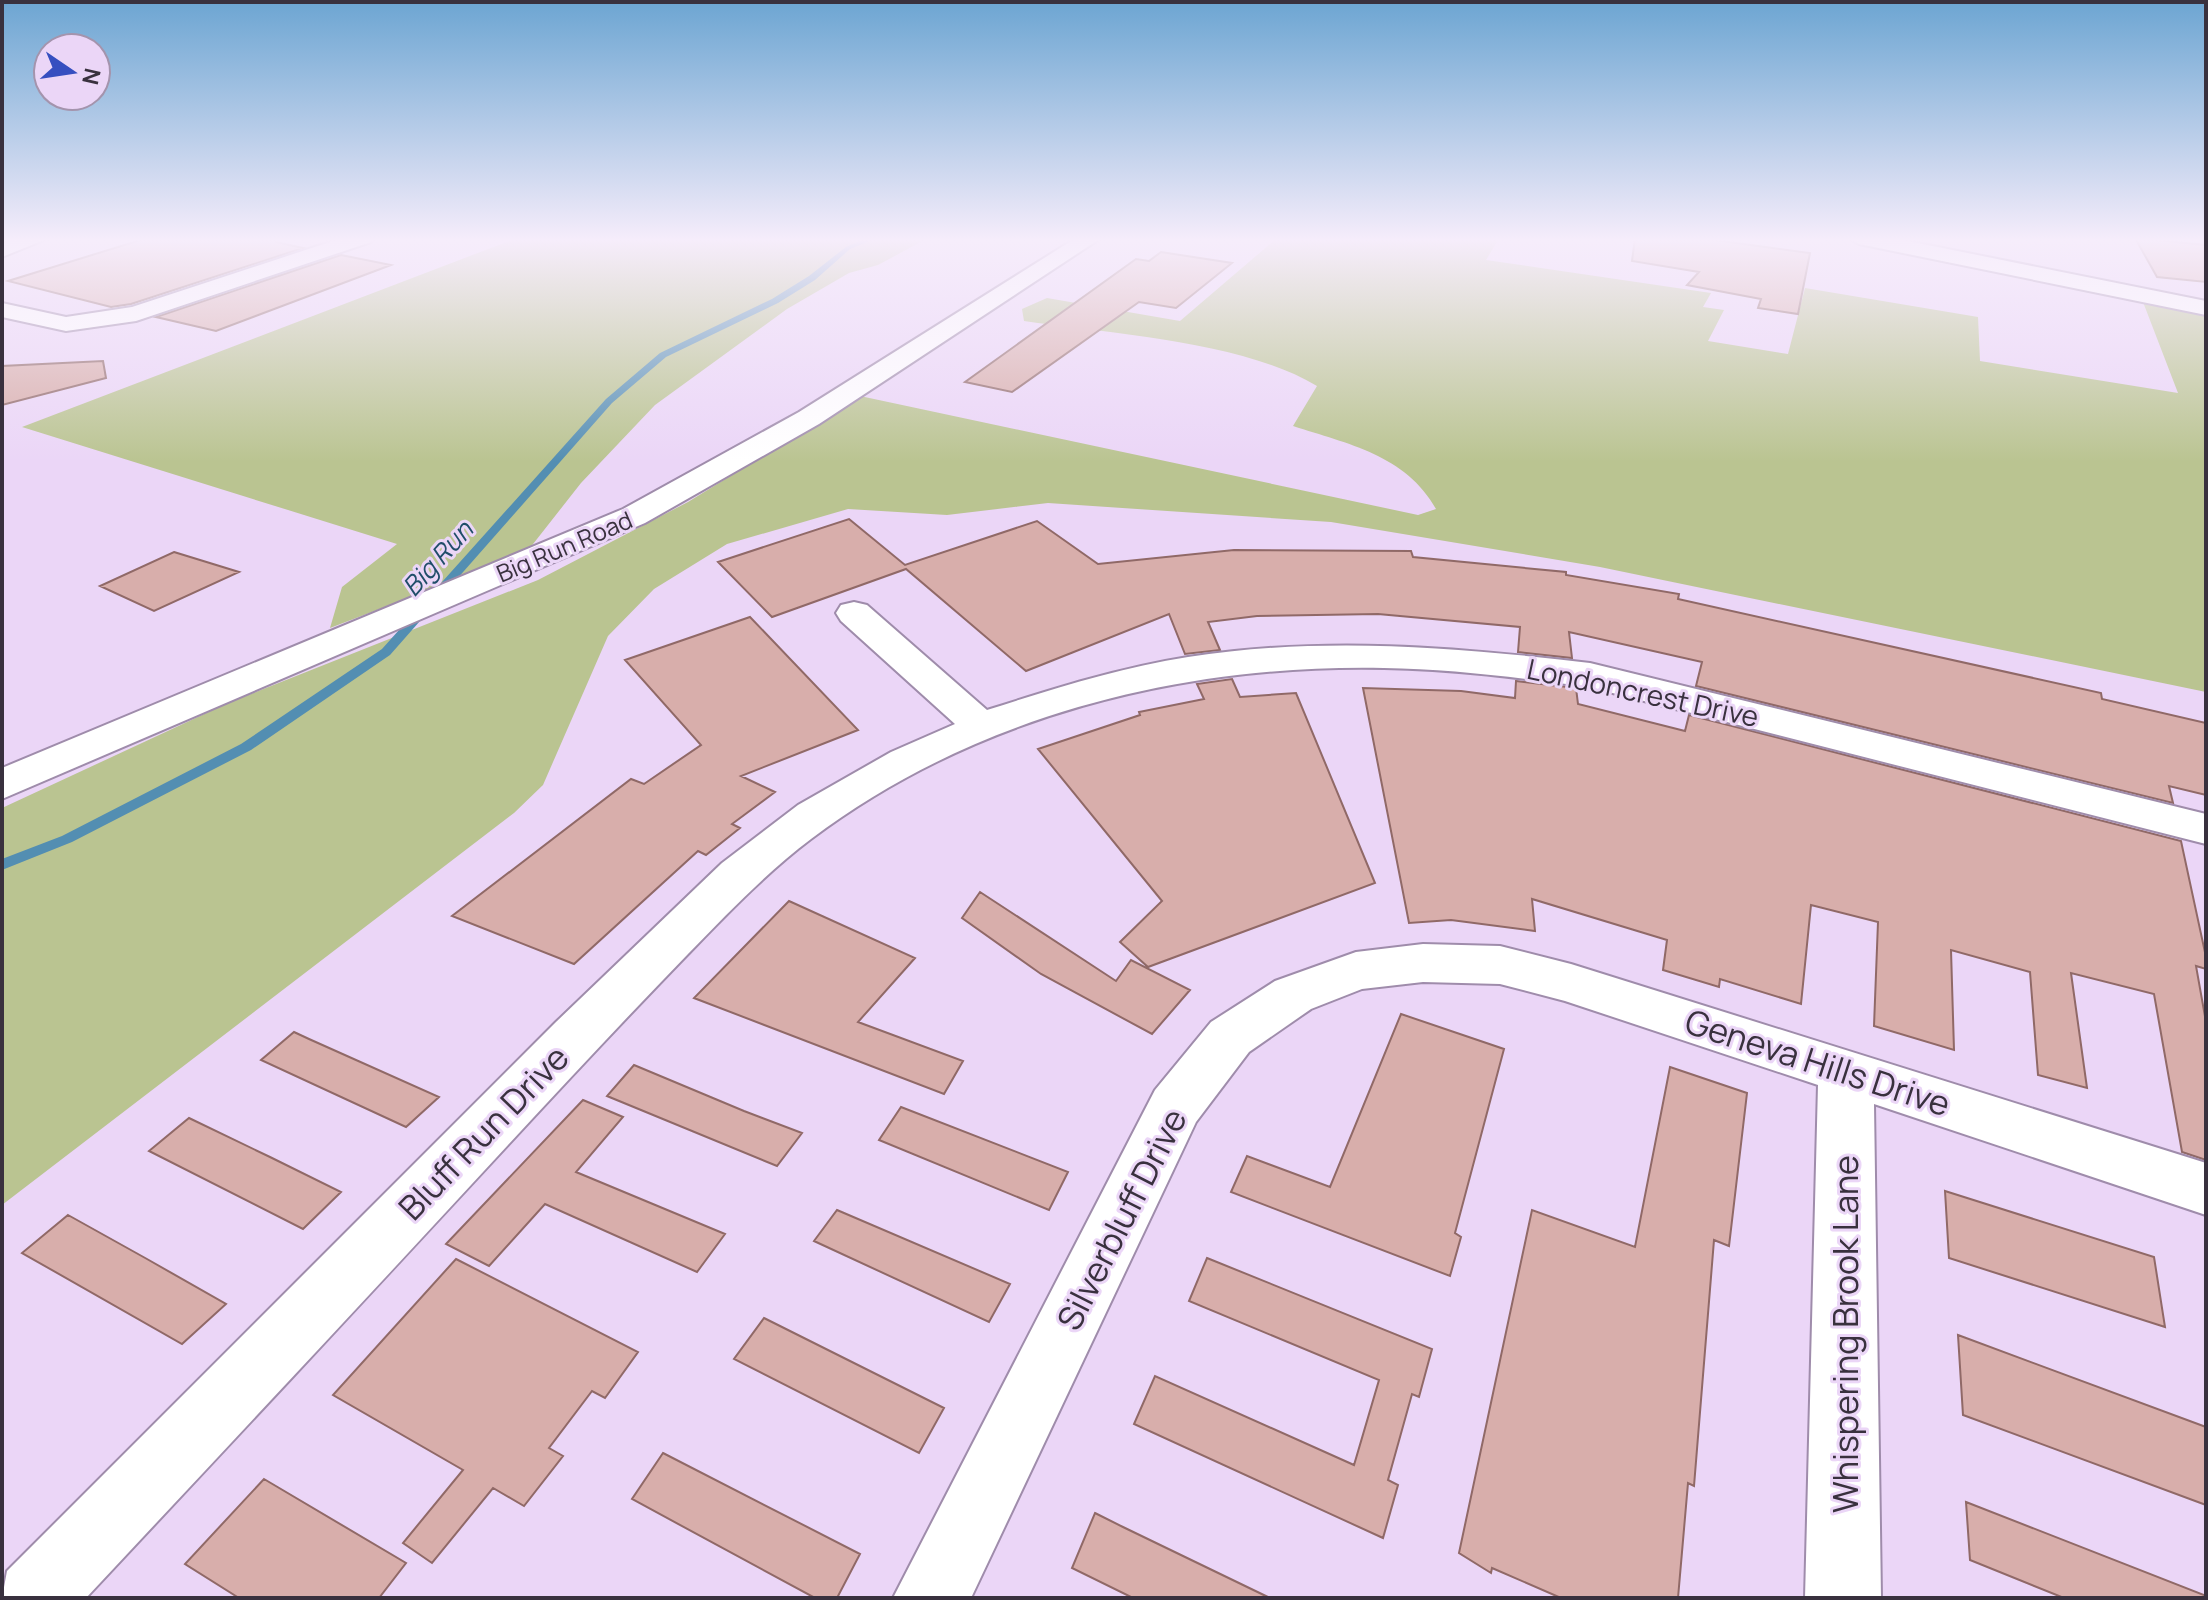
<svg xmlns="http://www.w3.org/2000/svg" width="2208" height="1600" font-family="Manrope,sans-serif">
<rect width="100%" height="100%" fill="#ebd6f7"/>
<path fill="#bac491" d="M 517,238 L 928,238 L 878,265 L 849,273 L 787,309 L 655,405 L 581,483 L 526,553 L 330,628 L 342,587 L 397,544 L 22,427 Z
M 1277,238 L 1498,240 L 1486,260 L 1711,293 L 1703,307 L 1724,310 L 1708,341 L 1788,354 L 1805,288 L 1978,317 L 1980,361 L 2178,393 L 2143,302 L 2206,315 L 2206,692 L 1600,567 L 1331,522 L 1048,503 L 947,515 L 848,509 L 727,544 L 654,589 L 608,636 L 543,785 L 514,813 L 2,1205 L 2,808 L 228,703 L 538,580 L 688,502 L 860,396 L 1418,515 L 1436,509 C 1406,455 1348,444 1293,426 L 1317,386 C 1242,341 1112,334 1024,321 L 1022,309 L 1047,298 L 1180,321 Z"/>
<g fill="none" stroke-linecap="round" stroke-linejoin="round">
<path fill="#538eb2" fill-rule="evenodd" d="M 867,238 L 877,238 L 850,249 L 815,280 L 778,303 L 666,357 L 612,403 L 390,655 L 251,750 L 72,842 L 2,870 L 2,859 L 62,836 L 241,744 L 382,649 L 606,399 L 660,353 L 772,299 L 809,276 L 846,247 Z"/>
</g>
<path fill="#d8aeab" stroke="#906967" stroke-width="2" d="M 147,238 L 275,238 L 276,242 L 303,248 L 131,304 L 111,307 L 8,281 Z
M 1635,238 L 1700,238 L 1810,253 L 1798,314 L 1758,308 L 1761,299 L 1687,285 L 1699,272 L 1632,261 Z
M 2135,238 L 2206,245 L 2206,282 L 2157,277 Z
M 1161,252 L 1232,263 L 1176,308 L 1139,302 L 1012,392 L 965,382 L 1136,259 L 1149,261 Z
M 341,255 L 391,265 L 216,331 L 156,317 Z
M 103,361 L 106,378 L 2,405 L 2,366 Z
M 849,519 L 905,565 L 1037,521 L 1098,564 L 1234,550 L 1411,551 L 1413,557 L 1566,572 L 1566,575 L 1679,594 L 1678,599 L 2101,693 L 2102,699 L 2206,723 L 2206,795 L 2169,786 L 2173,803 L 1696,686 L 1702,662 L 1569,632 L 1572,658 L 1518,652 L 1520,627 L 1378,614 L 1257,616 L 1208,622 L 1220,650 L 1185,654 L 1169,614 L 1026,671 L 906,569 L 772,617 L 718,562 Z
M 174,552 L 239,572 L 154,611 L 100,586 Z
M 750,617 L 858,730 L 741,776 L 775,792 L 732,824 L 740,828 L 706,855 L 698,851 L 574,964 L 452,916 L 631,779 L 644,784 L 701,745 L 625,660 Z
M 1232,679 L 1240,697 L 1296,693 L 1375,883 L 1148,967 L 1120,942 L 1162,901 L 1038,749 L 1140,715 L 1139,712 L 1204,699 L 1197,684 Z
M 1516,681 L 1576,688 L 1578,704 L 1685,731 L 1689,715 L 2181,841 L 2206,957 L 2206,969 L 2196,966 L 2206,1022 L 2206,1160 L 2182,1152 L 2154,994 L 2071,973 L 2087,1088 L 2038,1075 L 2030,972 L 1951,950 L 1954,1050 L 1874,1026 L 1878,922 L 1811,905 L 1801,1004 L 1720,979 L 1719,987 L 1663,970 L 1667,940 L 1532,899 L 1535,931 L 1451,920 L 1409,923 L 1363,688 L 1461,691 L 1515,698 Z
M 980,892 L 1116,981 L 1131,960 L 1190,990 L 1152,1034 L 1041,974 L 962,918 Z
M 789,901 L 915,958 L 858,1022 L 963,1061 L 944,1094 L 694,998 Z
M 1401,1014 L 1504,1049 L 1455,1233 L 1461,1237 L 1450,1276 L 1231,1192 L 1247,1156 L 1330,1187 Z
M 294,1032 L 309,1039 L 439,1097 L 406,1127 L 261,1060 Z
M 634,1065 L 744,1111 L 802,1133 L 777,1166 L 607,1096 Z
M 1670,1067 L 1747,1093 L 1729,1246 L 1714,1240 L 1694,1486 L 1688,1483 L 1678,1598 L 1561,1598 L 1492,1568 L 1491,1573 L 1459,1553 L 1532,1210 L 1635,1247 Z
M 583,1100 L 623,1117 L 576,1172 L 725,1234 L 697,1272 L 545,1204 L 489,1266 L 446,1244 Z
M 901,1107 L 1068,1172 L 1049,1210 L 879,1140 Z
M 189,1118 L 270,1157 L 341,1192 L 303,1229 L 149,1151 Z
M 1945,1191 L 2154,1257 L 2165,1327 L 1949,1258 Z
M 837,1210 L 1010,1284 L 989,1322 L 814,1241 Z
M 68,1215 L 147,1259 L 226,1304 L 182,1344 L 22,1253 Z
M 1207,1258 L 1432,1349 L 1419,1397 L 1412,1394 L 1388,1480 L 1398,1485 L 1383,1538 L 1134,1424 L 1155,1376 L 1354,1465 L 1379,1380 L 1189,1301 Z
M 456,1259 L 638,1352 L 605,1398 L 592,1391 L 549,1448 L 563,1456 L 524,1506 L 493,1488 L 432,1563 L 403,1543 L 463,1470 L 333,1395 Z
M 764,1318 L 944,1408 L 919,1453 L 734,1359 Z
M 1958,1335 L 2206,1427 L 2206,1505 L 1963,1415 Z
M 663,1453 L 860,1554 L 837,1598 L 815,1598 L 632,1499 Z
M 264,1479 L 406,1563 L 379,1598 L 239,1598 L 185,1564 Z
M 1966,1502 L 2204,1595 L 2203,1598 L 2064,1598 L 1970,1560 Z
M 1095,1513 L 1123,1527 L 1270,1598 L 1133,1598 L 1072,1568 Z"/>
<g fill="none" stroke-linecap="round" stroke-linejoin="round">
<defs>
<path id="minor" d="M 18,238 L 49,238 L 2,257 L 2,244 Z
M 342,238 L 374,238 L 371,242 L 136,321 L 66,331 L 2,317 L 2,303 L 66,317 L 132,307 Z
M 1076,238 L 1101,238 L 819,424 L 645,523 L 2,799 L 2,768 L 623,509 L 799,412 Z
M 854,602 L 867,605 L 987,710 C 1053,689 1119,668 1188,657 C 1322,636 1456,647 1590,663 L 2206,814 L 2206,844 L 1589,687 C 1521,678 1453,669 1384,668 C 1182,664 974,716 811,839 C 766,873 727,914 688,954 C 627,1017 567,1081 508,1145 C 368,1297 227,1447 86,1598 L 2,1598 L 7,1571 L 556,1022 L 722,863 L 798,805 L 891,752 L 955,724 L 841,621 L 836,613 L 841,605 Z
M 1423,944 L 1500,946 L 1571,964 L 2206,1163 L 2206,1215 L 1874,1104 L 1881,1598 L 1805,1598 L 1818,1085 L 1565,1001 L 1500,984 L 1423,982 L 1362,989 L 1311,1009 L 1249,1052 L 1196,1122 L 971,1598 L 893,1598 L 1155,1090 L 1211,1022 L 1275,981 L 1356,952 Z"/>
<path id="primary" d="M 1849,238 L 1893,238 L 2206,301 L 2206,315 L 1859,244 Z"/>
</defs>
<use href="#minor" stroke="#9f8cab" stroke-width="4"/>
<use href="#primary" stroke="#9f8cab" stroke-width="4"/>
<use href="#minor" fill="#fff" fill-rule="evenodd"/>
<use href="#primary" fill="#fff" fill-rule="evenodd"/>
</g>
<linearGradient id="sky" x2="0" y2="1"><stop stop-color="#6ca5d2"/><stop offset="0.52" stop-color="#f6edfb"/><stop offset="1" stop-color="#f6edfb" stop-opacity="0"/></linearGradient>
<rect width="2208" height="462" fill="url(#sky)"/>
<g text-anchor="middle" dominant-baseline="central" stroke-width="6" stroke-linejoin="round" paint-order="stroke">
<g font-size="24" fill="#39313e" stroke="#ebd6f7">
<text transform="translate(564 546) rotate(-23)">Big Run Road</text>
</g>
<g font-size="26" font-style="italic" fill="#204e69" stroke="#ebd6f7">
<text transform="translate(437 558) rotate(-48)">Big Run</text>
</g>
<g font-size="28" fill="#39313e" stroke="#ebd6f7">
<text transform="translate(1643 692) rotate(12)">Londoncrest Drive</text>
</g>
<g font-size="34" fill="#39313e" stroke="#ebd6f7">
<text transform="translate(1818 1062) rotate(18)">Geneva Hills Drive</text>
<text transform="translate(483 1132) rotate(-46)">Bluff Run Drive</text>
<text transform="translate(1121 1219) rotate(-63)">Silverbluff Drive</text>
<text transform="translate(1845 1334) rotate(-90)">Whispering Brook Lane</text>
</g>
</g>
<rect width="2208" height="1600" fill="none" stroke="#39313e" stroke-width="8"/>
<g transform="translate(72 72) rotate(103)"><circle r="38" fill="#ebd6f7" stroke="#a494ad" stroke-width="2"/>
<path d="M0-6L14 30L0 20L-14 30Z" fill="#364fc0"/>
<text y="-12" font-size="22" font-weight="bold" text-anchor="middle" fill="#39313e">N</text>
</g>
</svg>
